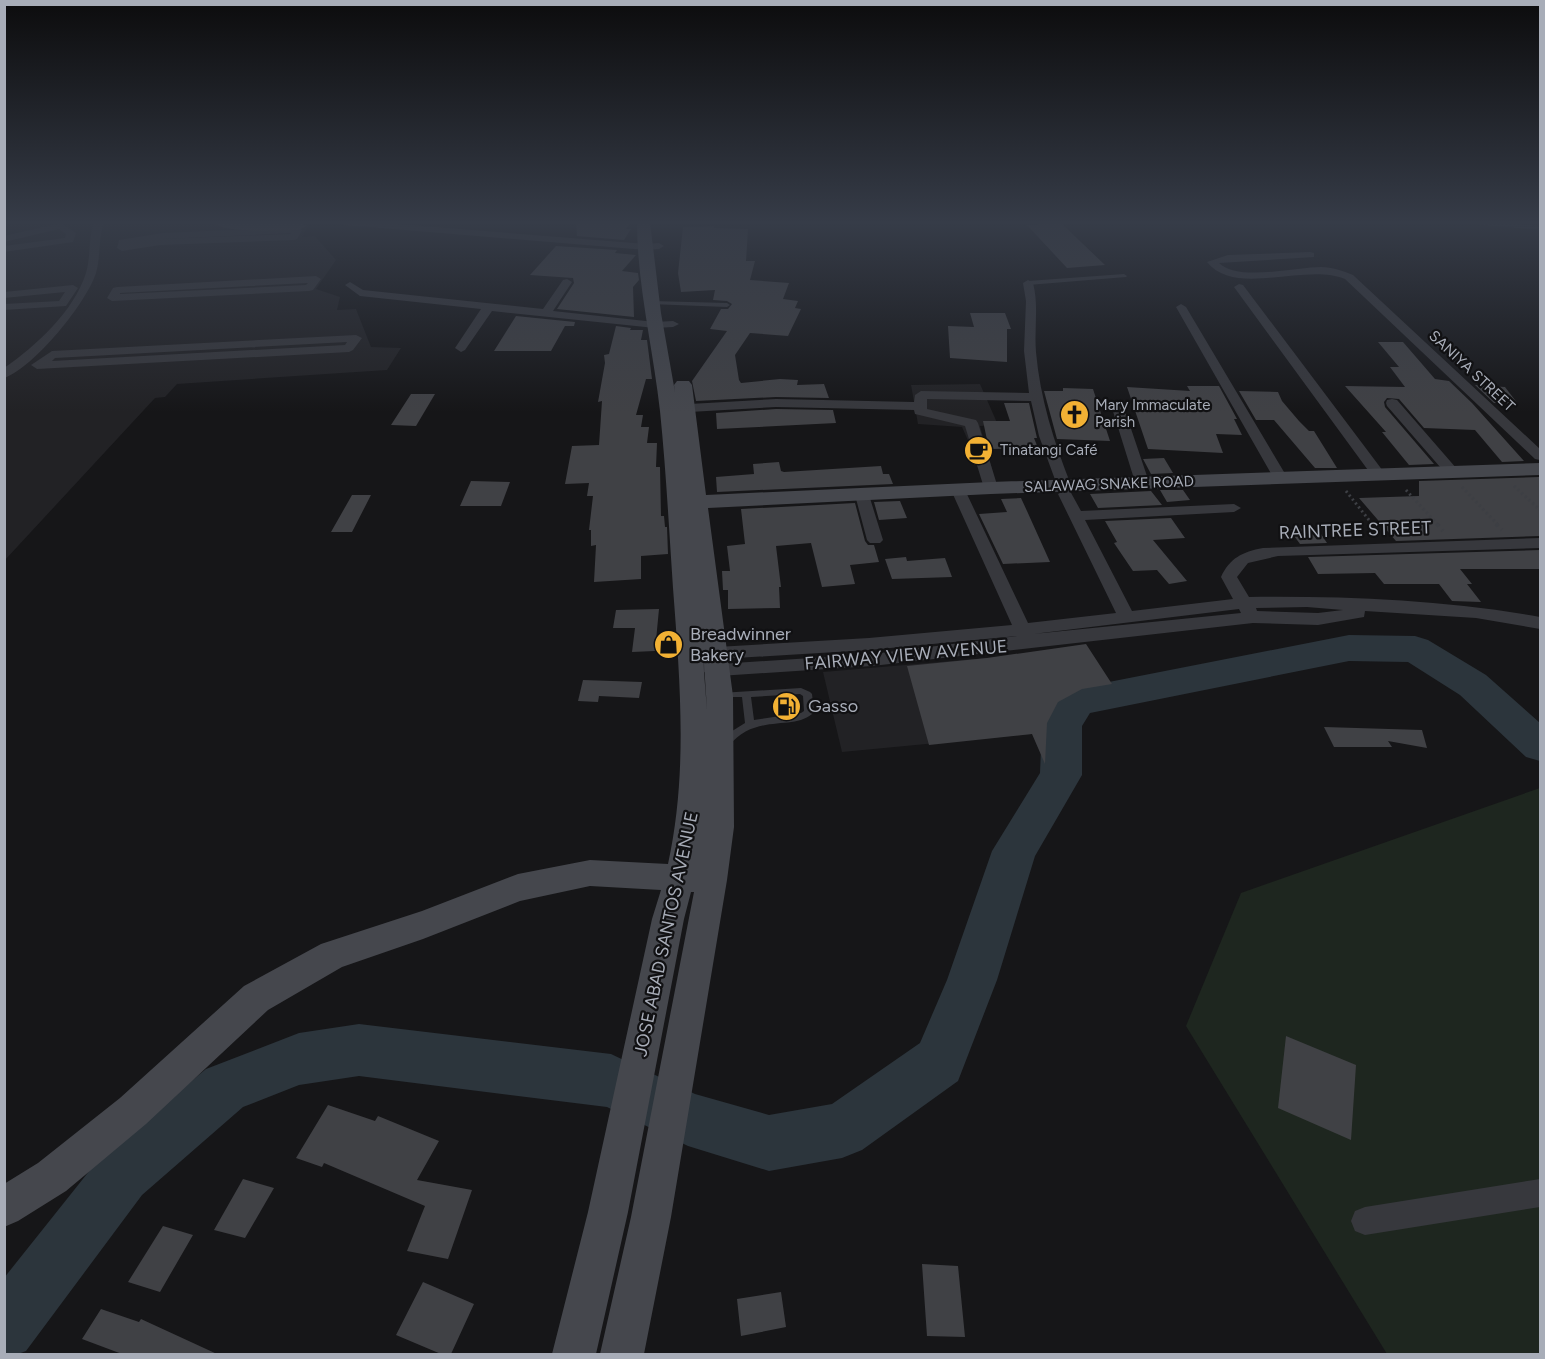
<svg xmlns="http://www.w3.org/2000/svg" width="1545" height="1359" font-family="Figtree,sans-serif">
<rect width="100%" height="100%" fill="#161618"/>
<path fill="#222225" d="M 5,222 L 310,222 L 302,237 L 315,236 L 336,260 L 316,289 L 340,297 L 337,310 L 356,309 L 371,347 L 401,348 L 387,370 L 177,384 L 165,397 L 155,398 L 5,560 Z
M 980,384 L 998,425 L 980,426 L 993,473 L 983,474 L 962,427 L 918,424 L 911,385 Z
M 987,658 L 1032,734 L 842,752 L 823,672 Z"/>
<path fill="#1e261f" d="M 1540,788 L 1540,1354 L 1387,1354 L 1186,1026 L 1241,893 Z"/>
<g fill="none" stroke-linecap="round" stroke-linejoin="round">
<path stroke="#2c353c" stroke-width="4" d="M 1473,222 L 1540,228"/>
<path fill="#2c353c" fill-rule="evenodd" d="M 1349,635 L 1415,636 L 1428,640 L 1486,675 L 1540,723 L 1540,761 L 1526,757 L 1460,695 L 1408,662 L 1349,661 L 1090,713 L 1082,726 L 1082,775 L 1035,856 L 997,980 L 958,1081 L 862,1150 L 842,1158 L 769,1171 L 688,1146 L 607,1107 L 359,1076 L 299,1085 L 243,1107 L 142,1195 L 26,1351 L 18,1354 L 4,1354 L 4,1278 L 102,1155 L 206,1069 L 299,1033 L 359,1024 L 611,1054 L 695,1094 L 769,1115 L 832,1104 L 920,1043 L 947,980 L 992,851 L 1040,773 L 1042,726 L 1063,691 Z"/>
</g>
<path fill="#404145" d="M 576,222 L 632,222 L 626,229 L 631,229 L 624,240 L 577,236 Z
M 1036,222 L 1060,222 L 1105,265 L 1067,268 L 1027,225 L 1039,225 Z
M 714,226 L 714,228 L 748,229 L 746,261 L 755,261 L 750,280 L 789,283 L 783,299 L 798,301 L 795,308 L 801,309 L 788,336 L 750,333 L 735,355 L 739,380 L 741,383 L 780,379 L 798,380 L 797,385 L 824,384 L 829,398 L 776,397 L 696,401 L 692,381 L 727,331 L 710,329 L 721,309 L 728,309 L 732,304 L 727,301 L 713,300 L 715,290 L 681,292 L 678,273 L 683,227 Z
M 556,246 L 617,250 L 615,253 L 636,255 L 622,271 L 638,273 L 639,280 L 633,287 L 634,317 L 557,309 L 574,283 L 573,278 L 530,275 Z
M 970,313 L 1005,313 L 1011,329 L 1007,329 L 1007,362 L 950,358 L 948,326 L 974,327 Z
M 516,316 L 575,322 L 574,326 L 565,326 L 551,351 L 494,351 Z
M 616,326 L 631,328 L 630,330 L 643,330 L 641,340 L 647,340 L 652,379 L 646,379 L 636,415 L 643,415 L 641,427 L 649,427 L 647,443 L 657,443 L 656,467 L 660,467 L 661,516 L 664,516 L 665,527 L 667,527 L 668,554 L 641,556 L 641,579 L 594,582 L 596,545 L 591,546 L 591,530 L 589,530 L 593,496 L 587,496 L 589,483 L 565,484 L 572,446 L 599,445 L 602,401 L 598,402 L 605,363 L 604,355 L 609,354 Z
M 1378,342 L 1403,342 L 1435,379 L 1449,381 L 1472,403 L 1524,461 L 1502,462 L 1475,430 L 1424,428 L 1399,399 L 1387,398 L 1384,402 L 1385,407 L 1434,464 L 1409,465 L 1382,432 L 1386,432 L 1345,386 L 1405,387 L 1390,367 L 1399,367 Z
M 1475,385 L 1505,387 L 1518,404 L 1494,403 Z
M 1187,386 L 1219,386 L 1237,419 L 1234,419 L 1242,435 L 1216,434 L 1223,453 L 1148,449 L 1127,387 L 1190,391 Z
M 1063,388 L 1093,389 L 1110,441 L 1057,439 L 1044,391 L 1063,391 Z
M 1239,391 L 1278,392 L 1282,401 L 1299,421 L 1309,431 L 1314,431 L 1337,468 L 1315,468 L 1274,420 L 1256,420 Z
M 411,394 L 435,394 L 416,426 L 391,425 Z
M 1004,403 L 1029,403 L 1037,438 L 1034,438 L 1038,448 L 989,449 L 983,421 L 1010,421 Z
M 776,409 L 833,410 L 836,423 L 717,429 L 716,413 Z
M 1164,458 L 1173,473 L 1151,474 L 1143,459 Z
M 779,462 L 781,471 L 784,472 L 881,466 L 883,474 L 889,474 L 893,484 L 717,492 L 716,477 L 754,474 L 753,464 Z
M 1539,477 L 1540,479 L 1540,536 L 1396,541 L 1359,498 L 1419,496 L 1419,481 Z
M 471,481 L 510,482 L 501,506 L 460,506 Z
M 1160,490 L 1183,490 L 1190,500 L 1167,502 Z
M 1151,491 L 1162,505 L 1098,508 L 1090,494 Z
M 352,495 L 371,495 L 352,532 L 331,532 Z
M 1021,498 L 1027,511 L 1050,562 L 1003,564 L 979,514 L 1007,512 L 1001,499 Z
M 900,501 L 907,518 L 879,520 L 874,502 Z
M 855,503 L 865,541 L 868,545 L 874,545 L 879,562 L 850,565 L 855,584 L 822,587 L 811,543 L 776,546 L 781,587 L 779,587 L 780,608 L 728,609 L 728,590 L 723,590 L 722,571 L 730,571 L 727,546 L 745,544 L 741,509 Z
M 1171,518 L 1185,538 L 1153,540 L 1187,581 L 1169,584 L 1157,570 L 1133,571 L 1114,543 L 1117,542 L 1105,521 Z
M 1317,528 L 1327,543 L 1300,544 L 1289,529 Z
M 1540,550 L 1540,569 L 1460,569 L 1472,584 L 1467,584 L 1481,602 L 1452,601 L 1439,584 L 1384,584 L 1375,573 L 1318,574 L 1308,557 Z
M 906,557 L 907,561 L 945,558 L 952,577 L 892,579 L 885,559 Z
M 659,609 L 655,651 L 632,652 L 635,628 L 613,628 L 616,610 Z
M 1086,644 L 1112,684 L 1082,689 L 1058,702 L 1047,723 L 1045,764 L 1032,734 L 929,745 L 907,666 L 987,658 Z
M 583,680 L 642,682 L 639,698 L 599,696 L 598,702 L 578,701 Z
M 1324,727 L 1422,730 L 1427,748 L 1388,741 L 1392,747 L 1334,747 Z
M 1286,1036 L 1356,1065 L 1351,1140 L 1278,1108 Z
M 328,1105 L 375,1121 L 378,1116 L 439,1141 L 417,1180 L 472,1190 L 448,1259 L 407,1251 L 425,1206 L 324,1163 L 322,1167 L 296,1158 Z
M 243,1179 L 274,1188 L 245,1238 L 214,1230 Z
M 163,1226 L 193,1235 L 160,1292 L 128,1282 Z
M 922,1264 L 958,1266 L 965,1337 L 927,1336 Z
M 423,1282 L 474,1304 L 451,1354 L 441,1354 L 396,1335 Z
M 781,1292 L 786,1327 L 741,1336 L 737,1299 Z
M 101,1309 L 139,1322 L 141,1319 L 217,1354 L 122,1354 L 82,1339 Z"/>
<g fill="none" stroke-linecap="round" stroke-linejoin="round">
<path stroke="#3d3f44" stroke-width="3" stroke-dasharray="2 3" stroke-linecap="butt" d="M 1514,486 L 1540,510
M 1462,487 L 1498,525
M 1406,490 L 1438,525
M 1346,491 L 1373,525"/>
<path stroke="#3d3f44" stroke-width="4" stroke-dasharray="3 4.5" stroke-linecap="butt" d="M 1371,524 L 1380,535
M 1437,524 L 1443,531
M 1496,524 L 1502,530"/>
<path fill="#37383d" fill-rule="evenodd" d="M 1124,274 L 1127,276 L 1126,277 L 1028,285 L 1025,283 L 1028,281 Z
M 652,301 L 727,303 L 730,305 L 727,307 L 650,304 L 649,303 Z
M 801,688 L 810,692 L 812,694 L 814,712 C 796,732 755,712 729,746 L 723,746 L 721,743 L 729,733 L 745,723 L 742,697 L 720,697 L 718,695 L 720,693 ZM 800,694 L 803,696 L 804,711 L 801,713 L 754,720 L 751,697 Z"/>
<path fill="#37383d" fill-rule="evenodd" d="M 94,222 L 104,222 C 98,239 101,256 96,273 C 87,302 34,368 4,378 L 4,368 C 36,346 74,311 86,273 C 91,256 88,239 94,222 Z
M 340,222 L 373,222 L 646,244 L 659,243 L 664,246 L 659,249 L 646,250 L 345,225 Z
M 61,223 L 76,233 L 73,242 L 4,252 L 4,246 L 65,238 L 66,234 L 59,229 L 4,242 L 4,236 Z
M 297,227 L 302,230 L 297,239 L 294,240 L 160,245 L 122,251 L 117,248 L 119,240 L 163,233 ZM 291,233 L 290,234 L 162,239 L 163,239 Z
M 1310,252 L 1314,253 L 1314,257 L 1219,263 C 1238,282 1295,267 1321,267 C 1332,267 1343,271 1353,275 L 1540,449 L 1540,460 L 1535,459 L 1345,279 C 1305,262 1236,298 1207,262 L 1228,255 Z
M 316,276 L 321,279 L 313,290 L 309,291 L 112,301 L 107,298 L 113,288 L 117,287 ZM 308,283 L 306,285 L 120,294 L 120,293 Z
M 567,279 L 572,282 L 553,311 L 655,322 L 673,321 L 679,324 L 673,327 L 655,328 L 492,311 L 465,350 L 461,352 L 455,348 L 481,309 L 360,296 L 345,285 L 350,282 L 363,290 L 543,309 L 563,280 Z
M 1028,280 L 1033,283 C 1039,306 1034,328 1036,352 C 1040,398 1054,442 1071,485 L 1069,488 L 1064,489 L 1057,485 L 1039,436 L 1031,401 L 927,399 L 927,409 L 976,420 L 978,423 L 998,488 L 991,492 L 984,488 L 965,426 L 915,414 L 914,410 L 776,407 L 672,413 L 666,409 L 672,405 L 776,399 L 914,402 L 915,395 L 921,391 L 1029,393 L 1024,351 L 1026,301 L 1023,283 Z
M 1239,284 L 1243,285 L 1383,471 L 1385,474 L 1383,477 L 1373,477 L 1234,287 Z
M 73,285 L 78,288 L 66,306 L 4,310 L 4,304 L 59,301 L 65,292 L 4,298 L 4,292 Z
M 1181,304 L 1186,307 L 1287,477 L 1285,480 L 1275,480 L 1273,477 L 1176,307 Z
M 356,335 L 362,338 L 353,350 L 349,352 L 37,369 L 31,365 L 52,351 ZM 347,342 L 345,345 L 52,361 L 55,358 Z
M 1392,399 L 1397,400 L 1457,469 L 1459,472 L 1457,475 L 1447,475 L 1387,406 L 1386,403 L 1387,400 Z
M 1117,401 L 1123,405 L 1149,482 L 1147,485 L 1142,486 L 1135,482 L 1111,405 Z
M 958,486 L 965,490 L 1028,623 L 1116,613 L 1058,494 L 1065,490 L 1070,491 L 1081,511 L 1234,504 L 1241,508 L 1234,512 L 1085,520 L 1132,611 L 1233,599 L 1221,577 C 1230,558 1242,552 1263,548 L 1540,538 L 1540,548 L 1278,556 L 1248,563 L 1237,577 L 1249,597 C 1346,596 1445,600 1540,617 L 1540,629 L 1476,618 L 1365,611 L 1364,617 L 1318,625 L 1253,623 L 872,666 L 719,676 L 700,671 L 697,667 L 700,663 L 695,658 L 698,654 L 717,647 L 869,638 L 1012,625 L 951,490 ZM 1307,607 L 1343,610 L 1318,613 L 1257,611 L 1256,608 ZM 1239,609 L 1241,613 L 1033,634 ZM 1017,636 L 872,654 L 719,664 L 711,662 L 719,659 L 869,650 Z
M 862,491 L 869,495 L 883,540 L 880,543 L 870,543 L 867,540 L 855,495 Z
M 1540,1179 L 1540,1207 L 1365,1235 L 1355,1231 L 1351,1221 L 1355,1211 L 1365,1207 Z"/>
<path fill="#45474d" fill-rule="evenodd" d="M 212,222 L 299,222 L 306,226 L 299,230 C 280,230 225,234 212,222 Z
M 637,222 L 650,222 L 661,313 L 675,392 L 674,385 L 677,381 L 689,381 L 692,385 L 706,495 L 991,482 L 1540,463 L 1540,475 L 991,494 L 708,508 L 733,696 L 734,827 L 727,880 L 671,1217 L 644,1354 L 600,1354 L 631,1217 L 694,892 L 691,892 L 684,919 L 628,1212 L 596,1354 L 552,1354 L 588,1212 L 652,919 L 661,890 L 590,886 L 520,901 L 423,939 L 342,967 L 268,1010 L 146,1124 L 66,1191 L 18,1221 L 4,1227 L 4,1184 L 38,1163 L 120,1098 L 244,986 L 321,944 L 422,911 L 518,874 L 590,860 L 668,864 C 688,773 680,681 673,588 C 669,529 666,470 660,411 C 653,348 637,285 637,222 ZM 703,660 L 707,710 L 704,663 Z"/>
</g>
<linearGradient id="sky" x2="0" y2="1"><stop stop-color="#0c0c0d"/><stop offset="0.54" stop-color="#363c48"/><stop offset="1" stop-color="#363c48" stop-opacity="0"/></linearGradient>
<rect width="1545" height="412" fill="url(#sky)"/>
<defs>
<symbol id="church-disc" viewBox="-11 -11 22 22"><circle r="9.5" fill="#f2b134" stroke="#111113"/><path d="M-1.2-6h2.4v3.5h3.3v2.4h-3.3V6h-2.4V-.1h-3.3v-2.4h3.3Z" fill="#111"/></symbol>
<symbol id="cafe-disc" viewBox="-11 -11 22 22"><circle r="9.5" fill="#f2b134" stroke="#111113"/><path d="M-5.5-4.5H6V0H3Q3 3.5 0 3.5H-2.5Q-5.5 3.5-5.5 0ZM3-3.2v2h1.7v-2ZM-6 4.5H4V6H-6Z" fill="#111"/></symbol>
<symbol id="shop-disc" viewBox="-11 -11 22 22"><circle r="9.5" fill="#f2b134" stroke="#111113"/><path d="M-5-2.5h2.3a2.7 3.5 0 0 1 5.4 0H5L5.5 6h-11ZM-1.5-2.5h3a1.5 2.3 0 0 0-3 0Z" fill="#111"/></symbol>
<symbol id="fuel-disc" viewBox="-11 -11 22 22"><circle r="9.5" fill="#f2b134" stroke="#111113"/><path d="M-5.5-6h7V0h2V4h1.3V-2.5L3-4.5l.8-.8L6-3V5H2.5V1h-1V6h-7ZM-4.2-4.7v3.2H.2V-4.7Z" fill="#111"/></symbol>
</defs>
<g fill-rule="evenodd">
<use href="#church-disc" x="1058" y="398" width="33" height="33"/>
<use href="#cafe-disc" x="962" y="434" width="33" height="33"/>
<use href="#shop-disc" x="652" y="628" width="33" height="33"/>
<use href="#fuel-disc" x="770" y="690" width="33" height="33"/>
</g>
<g text-anchor="middle" dominant-baseline="central" stroke-width="4.5" stroke-linejoin="round" paint-order="stroke">
<g font-size="15" fill="#a8adb8" stroke="#111113">
<text transform="translate(1472 371) rotate(43)">SANIYA STREET</text>
<text transform="translate(1109 484) rotate(-2)">SALAWAG SNAKE ROAD</text>
</g>
<g font-size="15" fill="#a8adb8" stroke="#111113" text-anchor="start">
<text x="1095" y="405">Mary Immaculate<tspan x="1095" dy="17">Parish</tspan></text>
<text x="1000" y="450">Tinatangi Café</text>
</g>
<g font-size="18" fill="#a8adb8" stroke="#111113">
<text transform="translate(1355 530) rotate(-2)">RAINTREE STREET</text>
<text transform="translate(906 655) rotate(-5)">FAIRWAY VIEW AVENUE</text>
<text transform="translate(666 934) rotate(-78)">JOSE ABAD SANTOS AVENUE</text>
</g>
<g font-size="18" fill="#a8adb8" stroke="#111113" text-anchor="start">
<text x="690" y="634">Breadwinner<tspan x="690" dy="21">Bakery</tspan></text>
<text x="808" y="706">Gasso</text>
</g>
</g>
<rect width="1545" height="1359" fill="none" stroke="#a8adb8" stroke-width="12"/>
</svg>
